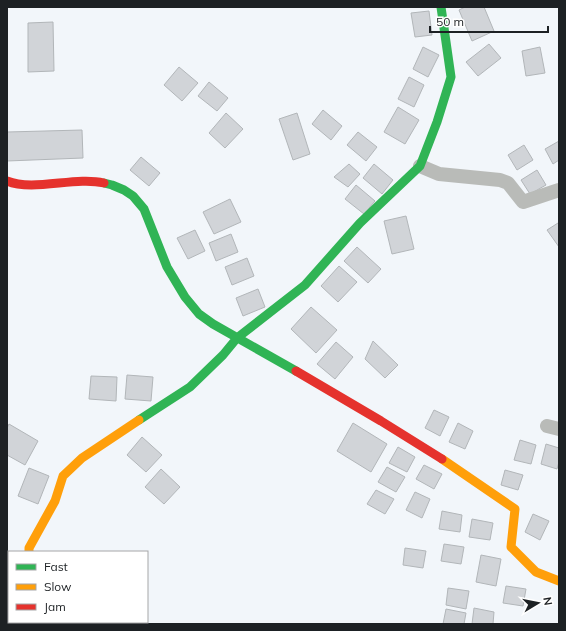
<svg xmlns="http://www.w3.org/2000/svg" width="566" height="631" font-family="Mulish,sans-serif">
<rect width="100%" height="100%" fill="#f2f6fa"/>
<path fill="#d1d4d8" stroke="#b2b6b9" d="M 465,7 L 484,7 L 494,31 L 472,41 L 459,10 Z
M 429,11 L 432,35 L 415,37 L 411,13 Z
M 53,22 L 54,71 L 28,72 L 28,23 Z
M 489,44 L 501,58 L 478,76 L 466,62 Z
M 423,47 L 439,55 L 428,77 L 413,69 Z
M 540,47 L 545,73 L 526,76 L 522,51 Z
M 179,67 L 198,83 L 182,101 L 164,85 Z
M 409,77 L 424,85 L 414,107 L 398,99 Z
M 209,82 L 228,98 L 217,111 L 198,96 Z
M 398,107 L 419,120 L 405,144 L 384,132 Z
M 323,110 L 342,126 L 331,140 L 312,124 Z
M 226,113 L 243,129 L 225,148 L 209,133 Z
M 297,113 L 310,154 L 293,160 L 279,119 Z
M 82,130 L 83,158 L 7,161 L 7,132 Z
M 358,132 L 377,147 L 366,161 L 347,145 Z
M 559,141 L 559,160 L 553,164 L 545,149 Z
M 524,145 L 533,160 L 517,170 L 508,155 Z
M 141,157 L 160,173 L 149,186 L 130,170 Z
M 349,164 L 360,174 L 348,187 L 334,177 Z
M 374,164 L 393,180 L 382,194 L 363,178 Z
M 537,170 L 546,185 L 530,194 L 521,180 Z
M 356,185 L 375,201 L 364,214 L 345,199 Z
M 230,199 L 241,222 L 214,234 L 203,212 Z
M 406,216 L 414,249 L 392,254 L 384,221 Z
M 558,223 L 559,224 L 559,247 L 547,230 Z
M 195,230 L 205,251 L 188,259 L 177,238 Z
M 231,234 L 238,252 L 216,261 L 209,243 Z
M 357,247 L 381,269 L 368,283 L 344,261 Z
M 247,258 L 254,276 L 232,285 L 225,267 Z
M 339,266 L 357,282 L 338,302 L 321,286 Z
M 258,289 L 265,307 L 243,316 L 236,298 Z
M 311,307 L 337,330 L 316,353 L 291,329 Z
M 373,341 L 398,365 L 385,378 L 365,359 Z
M 336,342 L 353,357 L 335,379 L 317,364 Z
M 127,375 L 153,377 L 151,401 L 125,399 Z
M 91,376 L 117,377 L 116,401 L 89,399 Z
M 434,410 L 449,417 L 440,436 L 425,428 Z
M 353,423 L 387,444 L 371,472 L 337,451 Z
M 458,423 L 473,431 L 465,449 L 449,442 Z
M 9,424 L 38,441 L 25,465 L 7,455 L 7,428 Z
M 142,437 L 162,455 L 146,472 L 127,455 Z
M 520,440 L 536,445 L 531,464 L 514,460 Z
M 546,444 L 559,448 L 559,462 L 557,469 L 541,464 Z
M 398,447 L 415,457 L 407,472 L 389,463 Z
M 424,465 L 442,474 L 434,489 L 416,479 Z
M 387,467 L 405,477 L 396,492 L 378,482 Z
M 29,468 L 49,476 L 38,504 L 18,496 Z
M 161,469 L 180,487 L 164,504 L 145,487 Z
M 505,470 L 523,475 L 518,490 L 501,485 Z
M 376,490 L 394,499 L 385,514 L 367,504 Z
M 415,492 L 430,499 L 422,518 L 406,510 Z
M 442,511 L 462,515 L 460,532 L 439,529 Z
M 533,514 L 549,521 L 540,540 L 525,532 Z
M 472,519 L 493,523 L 490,540 L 469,537 Z
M 444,544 L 464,547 L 461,564 L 441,561 Z
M 405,548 L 426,551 L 423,568 L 403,565 Z
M 481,555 L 501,559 L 496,586 L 476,582 Z
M 506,586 L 526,589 L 523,606 L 503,603 Z
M 448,588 L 469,591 L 466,609 L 446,605 Z
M 474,608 L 494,612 L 493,624 L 472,624 Z
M 446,609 L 466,613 L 464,624 L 443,624 Z
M 86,622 L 115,622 L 115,624 L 80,624 Z"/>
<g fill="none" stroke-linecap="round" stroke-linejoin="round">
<path stroke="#b9bbb8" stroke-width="14" d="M 420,166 L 439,174 L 500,180 L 508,183 L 523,202 L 559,190
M 547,426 L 559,429
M 138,622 L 139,624
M 26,624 L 32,622"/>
<path stroke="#30b455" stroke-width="9" d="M 104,183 L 112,185 L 124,190 L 133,196 L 144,209 L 167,267 L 185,297 L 199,314 L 213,324 L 296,371
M 139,420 L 190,387 L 223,355 L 237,338 L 305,285 L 360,223 L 420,166 L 437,122 L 451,77 L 441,7"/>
<path stroke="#ff9f0a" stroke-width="9" d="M 442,459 L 515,509 L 511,547 L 536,572 L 559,581
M 29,552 L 29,548 L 55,501 L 63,476 L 82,458 L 139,420"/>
<path stroke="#e5322d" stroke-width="9" d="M 7,181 C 34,192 75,176 104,183
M 296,371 L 381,421 L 442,459"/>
</g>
<rect width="566" height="631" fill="none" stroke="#1d2124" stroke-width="16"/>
<rect x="8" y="551" width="140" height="72" fill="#ffffff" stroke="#a5a6a7"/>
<rect x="16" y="564" width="20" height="6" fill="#30b455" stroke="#a5a6a7"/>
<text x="44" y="571" font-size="12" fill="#1d2124">Fast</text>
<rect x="16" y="584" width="20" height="6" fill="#ff9f0a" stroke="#a5a6a7"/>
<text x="44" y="591" font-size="12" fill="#1d2124">Slow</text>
<rect x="16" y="604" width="20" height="6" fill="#e5322d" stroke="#a5a6a7"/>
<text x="44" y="611" font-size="12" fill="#1d2124">Jam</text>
<g transform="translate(538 603) rotate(80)" stroke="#ffffff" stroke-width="3" paint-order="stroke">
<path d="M0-3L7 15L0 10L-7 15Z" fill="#1d2124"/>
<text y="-6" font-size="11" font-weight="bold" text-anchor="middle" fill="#1d2124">N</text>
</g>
<path d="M430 26v6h118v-6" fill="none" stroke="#1d2124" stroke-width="2"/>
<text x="436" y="26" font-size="12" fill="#1d2124" stroke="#ffffff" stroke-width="3" paint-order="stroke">50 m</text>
</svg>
